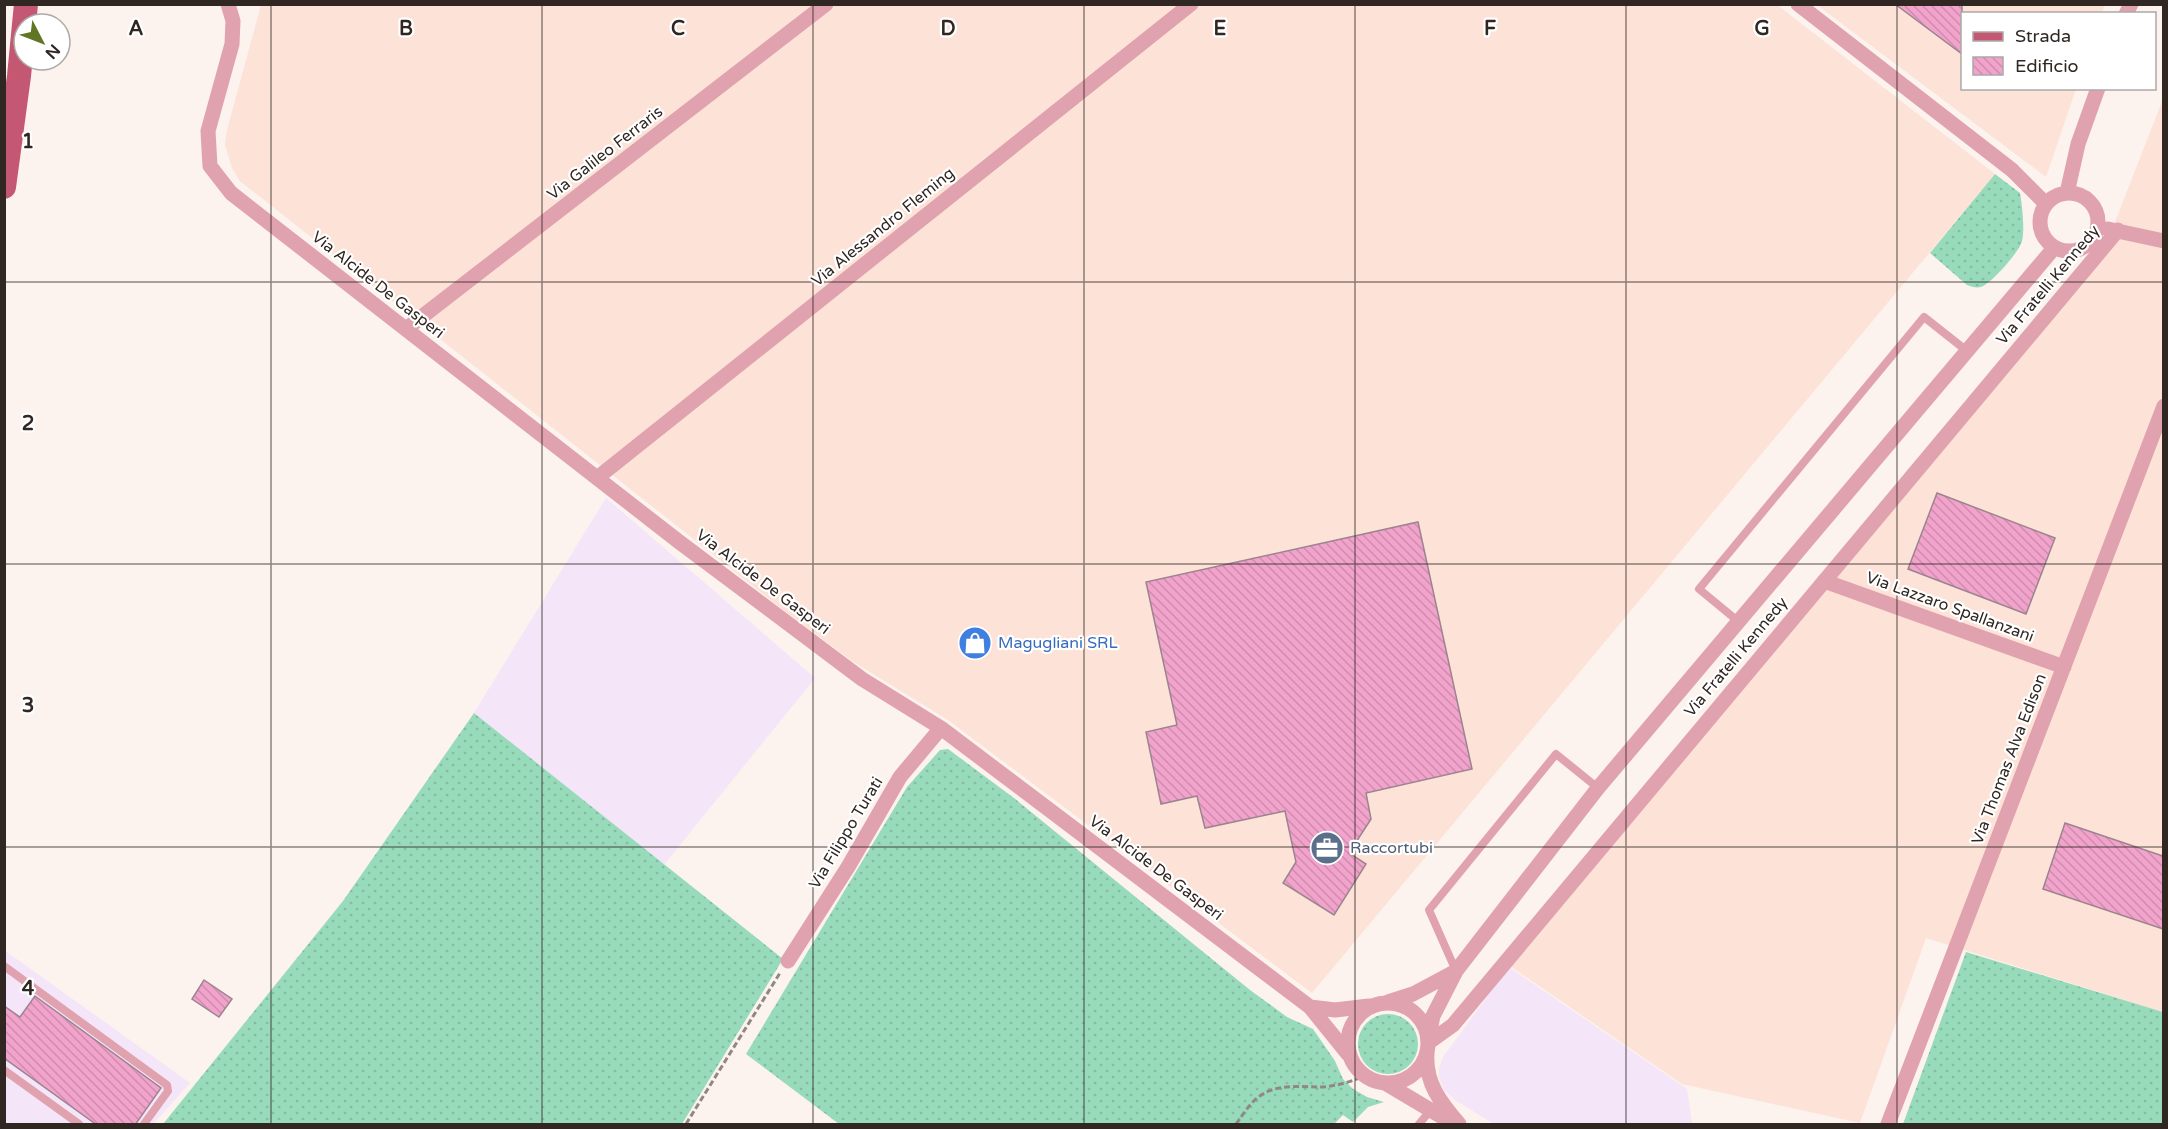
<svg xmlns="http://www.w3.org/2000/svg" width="2168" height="1129" font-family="'Varela Round',sans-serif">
<defs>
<pattern id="grass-dots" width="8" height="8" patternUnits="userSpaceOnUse" patternTransform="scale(1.5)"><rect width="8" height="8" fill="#98dbbb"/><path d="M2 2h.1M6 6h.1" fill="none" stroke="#83bca0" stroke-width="1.8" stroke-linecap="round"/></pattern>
<pattern id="building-back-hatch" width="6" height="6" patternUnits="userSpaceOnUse" patternTransform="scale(1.5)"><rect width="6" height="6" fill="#f2a3cb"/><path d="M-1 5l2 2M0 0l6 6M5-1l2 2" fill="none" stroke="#d08cae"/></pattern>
</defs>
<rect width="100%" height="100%" fill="#fcf2ee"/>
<path fill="#f4e5f8" d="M 606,498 L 815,678 L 663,866 L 474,713 Z
M 4,950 L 190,1083 L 153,1124 L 5,1124 Z
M 1509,967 L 1687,1089 L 1692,1124 L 1494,1124 L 1455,1100 L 1443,1089 L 1439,1077 L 1439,1068 L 1443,1057 Z"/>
<path fill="#fce2d7" d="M 1776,4 L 1995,174 L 1312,993 L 948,720 L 852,661 L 786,612 L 240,181 L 232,168 L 225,145 L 227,130 L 261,5 Z
M 1817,5 L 2105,5 L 2102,13 L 1962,14 L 1962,88 L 2076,89 L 2046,177 Z
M 2163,99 L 2163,1012 L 1926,938 L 1860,1123 L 1682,1084 L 1510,966 L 2101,258 Z"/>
<path fill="url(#grass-dots)" d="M 1995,174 L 2020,193 C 2022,204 2025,230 2022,241 C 2020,251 1991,284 1981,287 C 1976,288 1972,287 1967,285 L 1930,253 Z
M 474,713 L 783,959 L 682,1124 L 163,1124 L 343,901 Z
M 948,749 L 1014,798 L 1250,990 L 1287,1017 L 1313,1029 L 1335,1061 L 1343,1079 L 1353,1089 L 1367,1097 L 1384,1102 L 1368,1107 L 1353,1122 L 1343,1115 L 1334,1124 L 839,1124 L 746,1054 L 907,787 L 940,750 Z
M 1966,952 L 2163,1012 L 2163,1124 L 1903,1124 Z
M1358 1044a30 30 0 1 1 60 0a30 30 0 1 1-60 0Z"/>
<path fill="url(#building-back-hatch)" stroke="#9b848f" stroke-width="1.5" d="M 1895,4 L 1962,4 L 1962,54 Z
M 1937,493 L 2055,538 L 2026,614 L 1908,569 Z
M 1418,522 L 1472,769 L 1366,793 L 1371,819 L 1349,853 L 1366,864 L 1334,915 L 1283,883 L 1296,862 L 1285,811 L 1205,828 L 1197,796 L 1161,804 L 1146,732 L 1177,725 L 1146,582 Z
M 2065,823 L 2163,856 L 2163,929 L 2043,889 Z
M 204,980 L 232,999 L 219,1017 L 192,999 Z
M 35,996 L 161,1088 L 135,1125 L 97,1125 L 4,1058 L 4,1006 L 20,1017 Z"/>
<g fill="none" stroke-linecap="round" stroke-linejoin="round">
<path stroke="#918884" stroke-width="3" stroke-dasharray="6 3" stroke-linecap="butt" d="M 686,1124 L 780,973
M 1236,1124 C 1242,1116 1248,1106 1256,1099 C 1274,1083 1298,1087 1319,1087 C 1334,1087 1350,1082 1364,1076"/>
<path stroke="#e0a2ae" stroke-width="8" d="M 1739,622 L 1699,589 L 1924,317 L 1967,351
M 4,966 L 167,1085 L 168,1091 L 144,1124
M 1456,971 L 1429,910 L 1556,754 L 1598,788
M 4,1070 L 79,1124
M 1419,1124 L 1430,1111"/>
<path stroke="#e0a2ae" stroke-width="15" d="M 228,4 L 233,21 L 232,44 L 208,131 L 210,166 L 231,193 L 678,541 L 862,679 L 941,728 L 1310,1007
M 1798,4 L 2012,170 L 2046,204
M 2126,14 L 2131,4
M 2067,193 L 2078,144 L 2098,88
M2040 222a29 29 0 1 1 58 0a29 29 0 1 1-58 0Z
M 2108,229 L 2164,241
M 406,329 L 826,4
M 597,478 L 1191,4
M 1824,581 L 2064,667
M 788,961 L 848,867 L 900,777 L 941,728
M 1456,971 L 1598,788 L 2054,248
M 1388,1002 L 1413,994 L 1456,971 L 1433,1016 L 1428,1040
M1348 1043a40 40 0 1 1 80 0a40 40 0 1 1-80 0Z
M 1428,1043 L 1453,1025 L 2118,230
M 1348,1054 L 1310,1007 L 1335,1010 L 1369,1006
M 1427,1054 C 1425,1083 1441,1103 1459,1124
M 1385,1083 L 1454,1124
M 1888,1124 L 2164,406"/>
<path stroke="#c45873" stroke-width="24" d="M 4,187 L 19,76 L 26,4"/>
</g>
<path fill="none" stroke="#302723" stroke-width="1.5" stroke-opacity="0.55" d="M 271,4 L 271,1124M 542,4 L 542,1124M 813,4 L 813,1124M 1084,4 L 1084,1124M 1355,4 L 1355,1124M 1626,4 L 1626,1124M 1897,4 L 1897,1124M 4,282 L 2164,282M 4,564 L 2164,564M 4,847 L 2164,847"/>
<defs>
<symbol id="shop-disc" viewBox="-11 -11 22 22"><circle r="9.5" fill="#3f7fe0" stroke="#fff"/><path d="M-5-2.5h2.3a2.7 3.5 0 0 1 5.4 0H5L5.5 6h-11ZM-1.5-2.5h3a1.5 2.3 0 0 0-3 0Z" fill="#fff"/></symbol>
<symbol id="office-disc" viewBox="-11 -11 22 22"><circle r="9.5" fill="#5c6f8a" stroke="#fff"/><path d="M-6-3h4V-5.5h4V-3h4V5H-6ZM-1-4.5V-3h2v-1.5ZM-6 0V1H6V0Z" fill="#fff"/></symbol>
</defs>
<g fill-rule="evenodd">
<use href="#shop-disc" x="956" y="624" width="38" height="38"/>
<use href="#office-disc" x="1308" y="829" width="38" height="38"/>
</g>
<g text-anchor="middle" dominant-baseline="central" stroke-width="4.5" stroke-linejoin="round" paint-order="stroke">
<g font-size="16" fill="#302723" stroke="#fff">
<text transform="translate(605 153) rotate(-38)">Via Galileo Ferraris</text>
<text transform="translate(883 227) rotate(-39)">Via Alessandro Fleming</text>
<text transform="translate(378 285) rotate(38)">Via Alcide De Gasperi</text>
<text transform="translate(2048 285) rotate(-50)">Via Fratelli Kennedy</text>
<text transform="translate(763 582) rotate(37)">Via Alcide De Gasperi</text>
<text transform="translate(1950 607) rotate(20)">Via Lazzaro Spallanzani</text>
<text transform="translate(1736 657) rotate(-50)">Via Fratelli Kennedy</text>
<text transform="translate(2009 759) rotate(-69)">Via Thomas Alva Edison</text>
<text transform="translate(846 833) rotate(-59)">Via Filippo Turati</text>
<text transform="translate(1156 868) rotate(37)">Via Alcide De Gasperi</text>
</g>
<g font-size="16" fill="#366cbe" stroke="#fff" text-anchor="start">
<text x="998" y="643">Magugliani SRL</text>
</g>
<g font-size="16" fill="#4e5e75" stroke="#fff" text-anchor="start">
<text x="1350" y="848">Raccortubi</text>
</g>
</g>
<g font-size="20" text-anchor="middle" font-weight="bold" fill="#302723" stroke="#fff" stroke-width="4.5" stroke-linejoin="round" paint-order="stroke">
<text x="136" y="35">A</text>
<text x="406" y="35">B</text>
<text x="678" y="35">C</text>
<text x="948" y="35">D</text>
<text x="1220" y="35">E</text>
<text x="1490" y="35">F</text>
<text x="1762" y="35">G</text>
<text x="28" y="148">1</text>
<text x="28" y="430">2</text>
<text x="28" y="712">3</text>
<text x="28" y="995">4</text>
</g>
<rect width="2168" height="1129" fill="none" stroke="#302723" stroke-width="12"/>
<rect x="1961" y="12" width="195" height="78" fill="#ffffff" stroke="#aca9a7" stroke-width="1.5"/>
<rect x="1973" y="32" width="30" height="9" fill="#c45873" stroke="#aca9a7" stroke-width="1.5"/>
<text x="2015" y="42" font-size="18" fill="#302723">Strada</text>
<rect x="1973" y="57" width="30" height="18" fill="url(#building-back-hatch)" stroke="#aca9a7" stroke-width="1.5"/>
<text x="2015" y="72" font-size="18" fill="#302723">Edificio</text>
<g transform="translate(42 42) rotate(132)"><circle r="28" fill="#ffffff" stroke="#aca9a7" stroke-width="1.5"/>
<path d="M0-4.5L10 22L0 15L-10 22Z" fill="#627524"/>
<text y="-9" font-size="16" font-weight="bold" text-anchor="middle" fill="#302723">N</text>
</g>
</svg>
